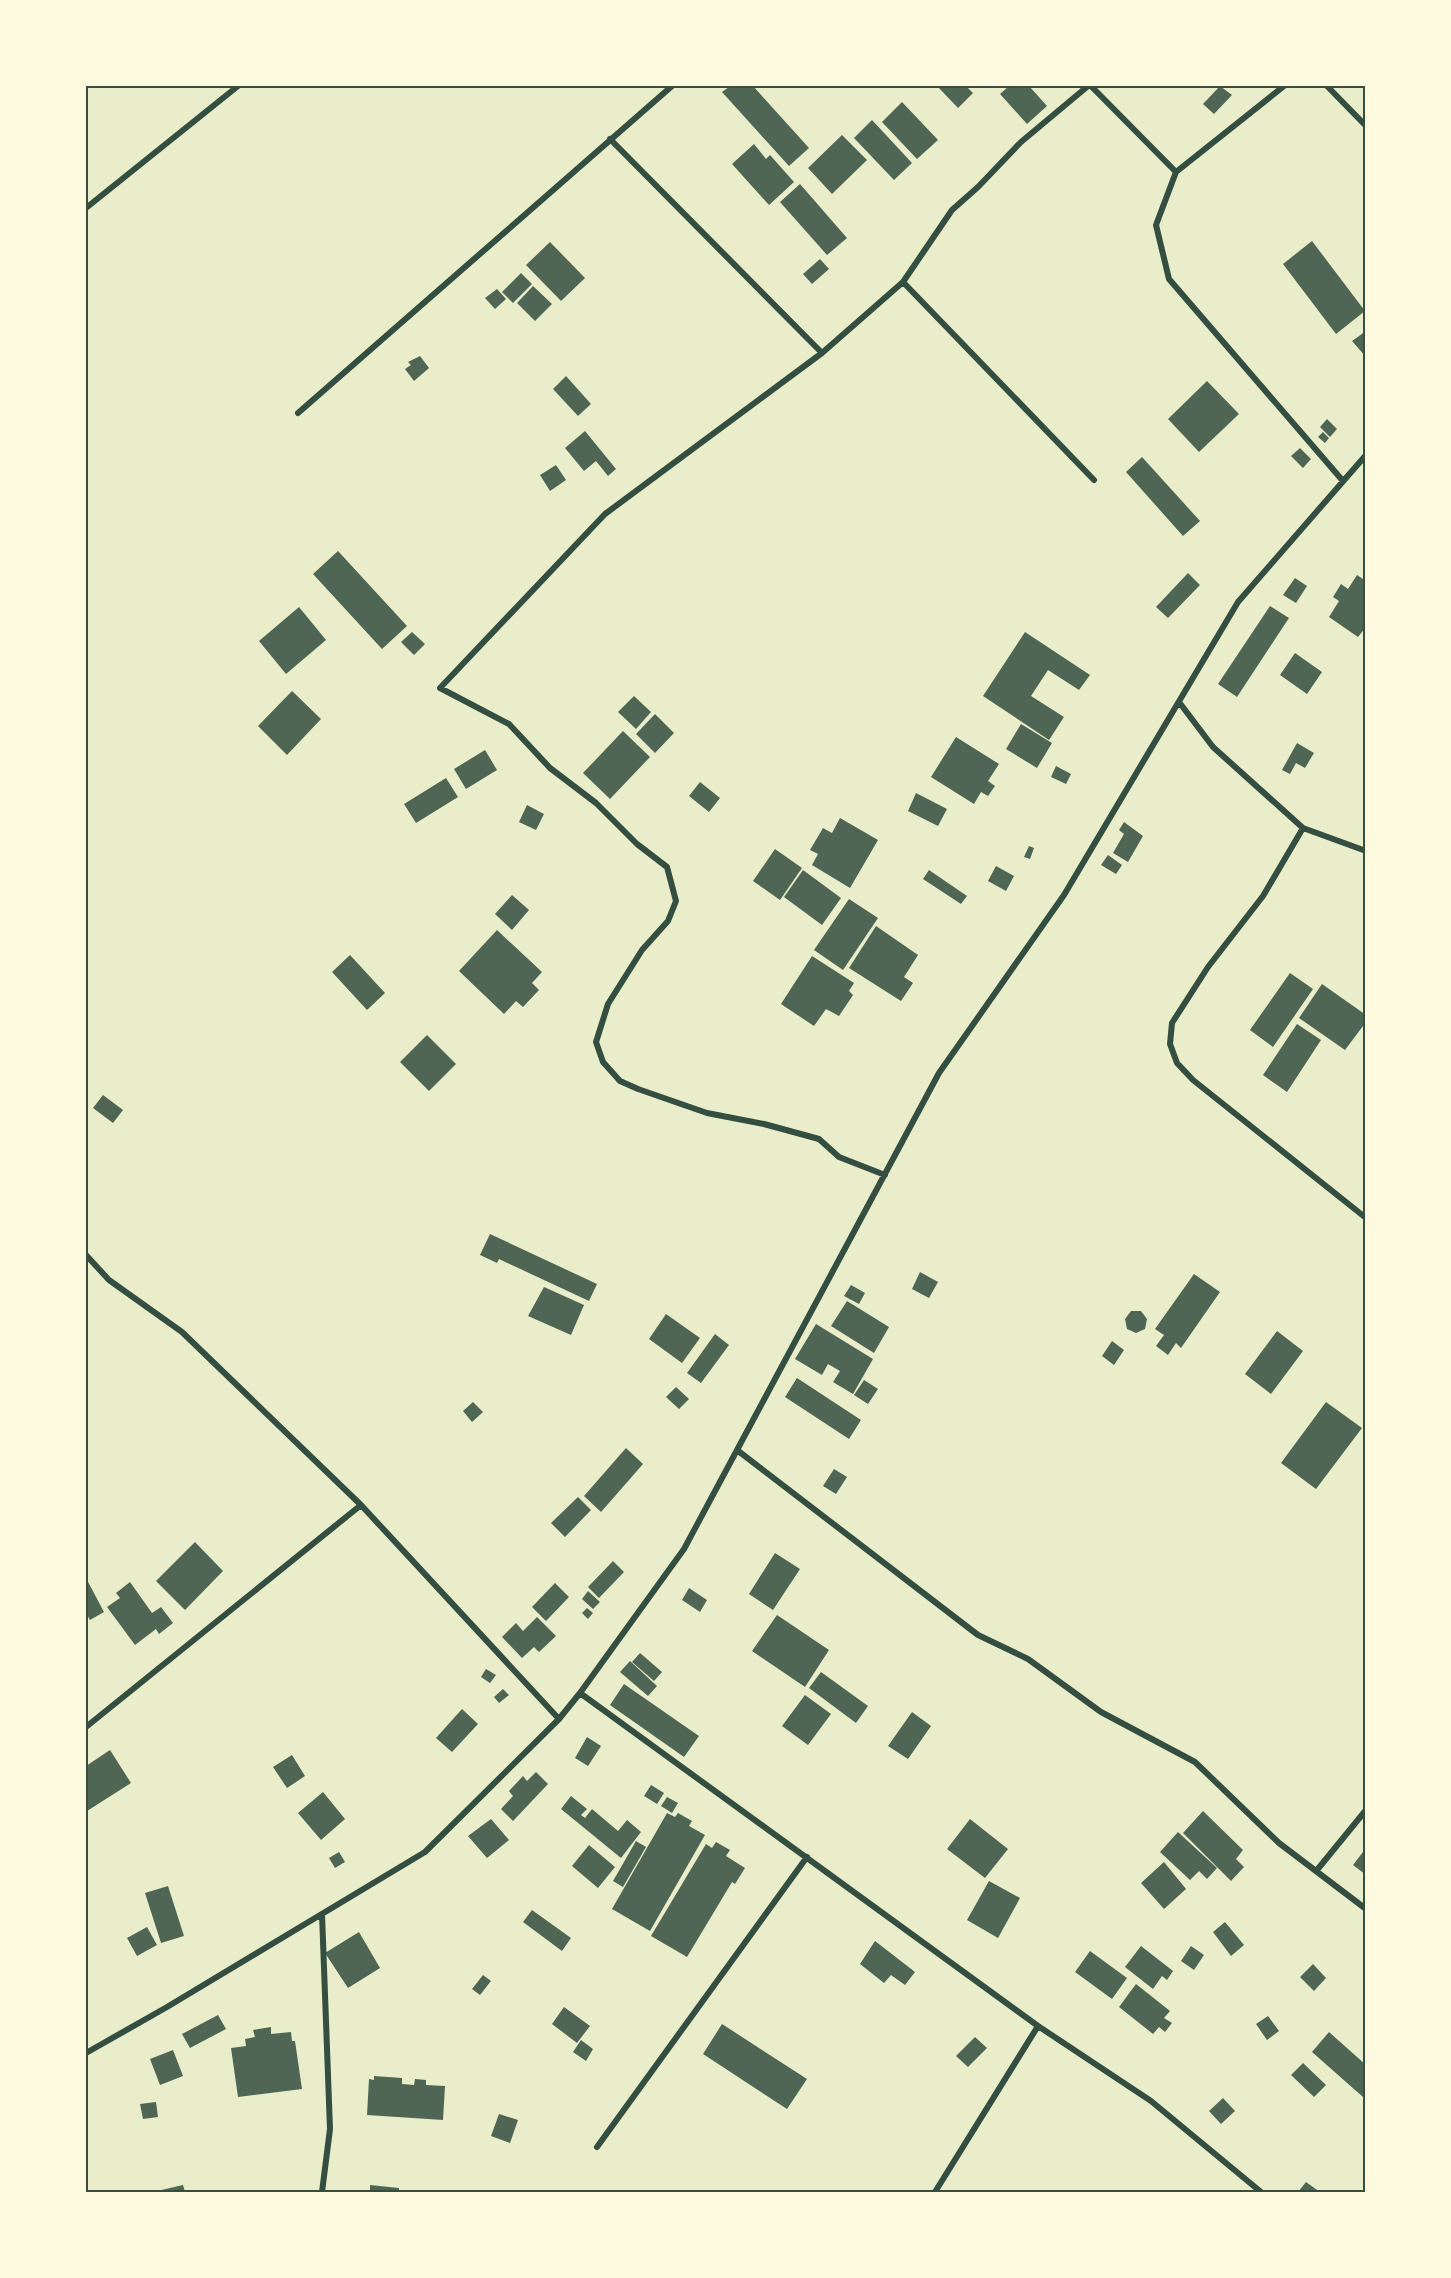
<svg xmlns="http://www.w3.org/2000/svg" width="1451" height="2278" font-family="Barlow,sans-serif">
<rect width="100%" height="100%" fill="#e9edc9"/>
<path fill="#4f6655" d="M 730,86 L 753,86 L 809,148 L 789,166 L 722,92 Z
M 937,86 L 970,86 L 968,88 L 973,93 L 958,108 Z
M 1009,86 L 1029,86 L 1047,106 L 1027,124 L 1000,94 Z
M 1220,86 L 1232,95 L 1214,114 L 1203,104 Z
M 902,102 L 938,140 L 917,159 L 882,122 Z
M 872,120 L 912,163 L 894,180 L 854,138 Z
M 842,135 L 867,160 L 832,194 L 808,168 Z
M 754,144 L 766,159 L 770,155 L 794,182 L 769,205 L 732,164 Z
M 800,184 L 847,238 L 827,255 L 780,202 Z
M 1312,241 L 1365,311 L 1336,334 L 1283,264 Z
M 550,242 L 585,278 L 561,301 L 526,265 Z
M 820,259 L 829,269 L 812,284 L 803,274 Z
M 521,273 L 532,284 L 513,303 L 502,292 Z
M 533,286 L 552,304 L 535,321 L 517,303 Z
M 497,289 L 506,299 L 495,309 L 485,298 Z
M 1366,331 L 1366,357 L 1352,341 Z
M 420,356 L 429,368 L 414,381 L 405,369 L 411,365 L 408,362 Z
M 566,376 L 591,404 L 578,416 L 553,389 Z
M 1207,381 L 1239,414 L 1199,452 L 1168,419 Z
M 1327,419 L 1337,429 L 1330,437 L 1320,427 Z
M 585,431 L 616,469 L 608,476 L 596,461 L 584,471 L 565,448 Z
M 1323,432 L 1329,438 L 1325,443 L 1318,437 Z
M 1300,448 L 1311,459 L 1303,468 L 1291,456 Z
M 1142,457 L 1200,521 L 1183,536 L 1126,472 Z
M 556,465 L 566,480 L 550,491 L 540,475 Z
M 338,551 L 407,626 L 382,649 L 313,574 Z
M 1188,573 L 1200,585 L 1168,618 L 1156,607 Z
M 1357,575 L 1366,581 L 1366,627 L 1358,637 L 1329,617 L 1339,601 L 1333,597 L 1341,584 L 1348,589 Z
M 1295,578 L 1307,586 L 1296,603 L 1283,595 Z
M 1270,606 L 1289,618 L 1237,697 L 1218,684 Z
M 299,607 L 326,640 L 286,674 L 259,641 Z
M 412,632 L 425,644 L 414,655 L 401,642 Z
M 1025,632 L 1090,675 L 1079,690 L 1048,670 L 1031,696 L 1064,717 L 1049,740 L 983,696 Z
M 1295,653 L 1322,672 L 1307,694 L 1280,675 Z
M 292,691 L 321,719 L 287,755 L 258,726 Z
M 634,696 L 651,712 L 636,729 L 618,712 Z
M 655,714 L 674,733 L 655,753 L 636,734 Z
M 1021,724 L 1052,743 L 1037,768 L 1006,749 Z
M 623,731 L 650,757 L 610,799 L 583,773 Z
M 956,737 L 999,764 L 988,781 L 995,786 L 988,796 L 981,792 L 974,804 L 931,777 Z
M 1297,743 L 1314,753 L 1305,768 L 1296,763 L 1290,774 L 1282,770 Z
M 485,750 L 497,770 L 466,789 L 454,769 Z
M 1056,766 L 1071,774 L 1066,784 L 1051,777 Z
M 446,778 L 458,797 L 416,823 L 404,804 Z
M 700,782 L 720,798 L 709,812 L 689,796 Z
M 916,793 L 947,809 L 938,826 L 908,811 Z
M 527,805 L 544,814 L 536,830 L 519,822 Z
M 840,818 L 878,840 L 850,888 L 812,865 L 818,854 L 810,850 L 823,828 L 832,833 Z
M 1124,822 L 1143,836 L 1128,862 L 1113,853 L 1124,834 L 1119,830 Z
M 1029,846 L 1034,848 L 1030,859 L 1024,857 Z
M 775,849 L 802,868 L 780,900 L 753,881 Z
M 1108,855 L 1122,865 L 1116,874 L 1101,865 Z
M 996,866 L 1014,876 L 1006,891 L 988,881 Z
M 803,870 L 841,898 L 822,925 L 784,897 Z
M 929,870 L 967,896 L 961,904 L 923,879 Z
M 512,895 L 529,910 L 512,930 L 495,914 Z
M 849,899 L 878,918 L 843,970 L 814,950 Z
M 876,926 L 918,955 L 904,977 L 913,983 L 901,1001 L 849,968 Z
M 497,930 L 542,972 L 532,983 L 539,990 L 523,1007 L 516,1001 L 504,1014 L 459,971 Z
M 350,955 L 385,993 L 367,1010 L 332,972 Z
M 812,956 L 854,983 L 849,991 L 853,995 L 839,1016 L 826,1009 L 814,1026 L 781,1004 Z
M 1290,973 L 1313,989 L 1273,1047 L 1250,1030 Z
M 1322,984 L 1366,1015 L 1366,1022 L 1345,1050 L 1299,1018 Z
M 1297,1024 L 1321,1040 L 1287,1092 L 1263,1075 Z
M 427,1035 L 456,1064 L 429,1091 L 400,1062 Z
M 103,1095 L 123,1110 L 113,1123 L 93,1108 Z
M 490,1234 L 597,1284 L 589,1301 L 499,1259 L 497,1263 L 480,1255 Z
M 920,1272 L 938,1282 L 929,1298 L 912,1289 Z
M 1194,1274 L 1220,1292 L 1181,1348 L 1176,1343 L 1168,1355 L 1156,1346 L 1164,1335 L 1155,1329 Z
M 851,1285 L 865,1293 L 859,1304 L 844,1296 Z
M 544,1287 L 584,1305 L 571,1335 L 528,1316 Z
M 847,1301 L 889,1327 L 874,1353 L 831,1326 Z
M 1131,1311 L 1141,1311 L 1147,1319 L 1145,1329 L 1136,1333 L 1127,1329 L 1125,1319 Z
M 666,1314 L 700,1338 L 682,1363 L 649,1339 Z
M 816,1324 L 873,1359 L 853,1394 L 833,1382 L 840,1371 L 828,1364 L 822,1375 L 795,1359 Z
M 1277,1331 L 1303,1351 L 1271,1394 L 1245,1374 Z
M 715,1334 L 729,1345 L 701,1383 L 687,1373 Z
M 1112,1341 L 1124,1350 L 1114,1365 L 1102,1356 Z
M 797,1378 L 861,1420 L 849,1439 L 785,1397 Z
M 864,1380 L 878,1389 L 868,1404 L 854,1395 Z
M 676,1387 L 689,1399 L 679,1409 L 666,1397 Z
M 473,1402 L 483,1412 L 472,1422 L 463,1411 Z
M 1326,1402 L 1362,1428 L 1316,1489 L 1281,1463 Z
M 626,1448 L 643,1464 L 601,1512 L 584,1496 Z
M 834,1469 L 847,1477 L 836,1494 L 823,1486 Z
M 578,1497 L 591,1510 L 565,1537 L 551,1523 Z
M 195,1542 L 223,1571 L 185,1610 L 156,1581 Z
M 775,1553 L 800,1569 L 773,1610 L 749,1594 Z
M 613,1561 L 624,1572 L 599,1598 L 588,1587 Z
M 86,1578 L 104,1612 L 90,1620 L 86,1613 Z
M 130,1582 L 152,1613 L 161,1607 L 173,1623 L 159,1634 L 156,1629 L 135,1645 L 107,1607 L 120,1598 L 116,1593 Z
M 555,1583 L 569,1597 L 546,1621 L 532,1607 Z
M 689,1588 L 707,1600 L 700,1612 L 682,1600 Z
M 588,1591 L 600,1602 L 593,1609 L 582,1599 Z
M 587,1608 L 593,1613 L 588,1619 L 582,1613 Z
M 777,1615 L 829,1650 L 805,1687 L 752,1651 Z
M 537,1617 L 556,1636 L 539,1652 L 534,1647 L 522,1658 L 502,1637 L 516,1623 L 523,1631 Z
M 640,1653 L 662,1672 L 654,1681 L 632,1662 Z
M 630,1661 L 657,1686 L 648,1696 L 620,1672 Z
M 486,1669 L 496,1675 L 490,1683 L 481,1677 Z
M 821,1672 L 868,1706 L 856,1723 L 809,1688 Z
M 624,1684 L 699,1736 L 684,1757 L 610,1705 Z
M 503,1689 L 509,1695 L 499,1703 L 494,1697 Z
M 805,1695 L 831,1714 L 808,1745 L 782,1726 Z
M 462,1709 L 478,1724 L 452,1752 L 436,1738 Z
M 912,1712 L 931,1726 L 908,1759 L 888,1746 Z
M 587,1737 L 601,1746 L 588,1766 L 575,1758 Z
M 110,1750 L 131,1783 L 87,1811 L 86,1808 L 86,1766 Z
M 292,1755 L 305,1776 L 287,1788 L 273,1767 Z
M 536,1772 L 548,1784 L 513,1821 L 501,1809 L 513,1796 L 509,1791 L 523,1776 L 527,1781 Z
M 651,1785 L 664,1793 L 657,1804 L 644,1796 Z
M 323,1792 L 345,1819 L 321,1840 L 298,1813 Z
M 571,1796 L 587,1809 L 581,1815 L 585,1818 L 592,1809 L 618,1831 L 627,1820 L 641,1832 L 621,1858 L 561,1809 Z
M 667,1797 L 678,1803 L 672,1813 L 661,1806 Z
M 1203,1811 L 1243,1850 L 1236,1859 L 1244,1867 L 1231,1881 L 1183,1833 Z
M 667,1813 L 675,1817 L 678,1813 L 692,1821 L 689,1826 L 705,1835 L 650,1931 L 612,1909 Z
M 491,1819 L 509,1840 L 487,1858 L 468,1836 Z
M 970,1819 L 1008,1849 L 985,1878 L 947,1849 Z
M 1178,1832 L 1217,1868 L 1207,1879 L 1199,1871 L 1190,1880 L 1160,1852 Z
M 636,1841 L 646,1847 L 623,1887 L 613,1881 Z
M 716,1842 L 730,1850 L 726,1856 L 745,1868 L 735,1884 L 732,1882 L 687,1957 L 651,1936 L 706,1844 L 712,1848 Z
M 589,1845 L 615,1867 L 598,1888 L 572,1866 Z
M 1366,1848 L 1366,1875 L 1353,1865 Z
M 339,1852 L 345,1862 L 335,1868 L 329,1858 Z
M 1164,1862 L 1186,1889 L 1164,1909 L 1141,1883 Z
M 989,1881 L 1020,1898 L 998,1938 L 967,1920 Z
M 168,1886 L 184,1936 L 161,1943 L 145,1893 Z
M 532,1910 L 571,1938 L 562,1951 L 523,1922 Z
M 1225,1922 L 1244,1945 L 1231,1956 L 1213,1932 Z
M 147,1927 L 157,1945 L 137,1956 L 127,1938 Z
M 359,1932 L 380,1968 L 348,1988 L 325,1953 Z
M 875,1941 L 915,1972 L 905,1985 L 891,1975 L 884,1983 L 860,1964 Z
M 1141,1946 L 1173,1971 L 1167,1980 L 1162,1976 L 1153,1989 L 1125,1967 Z
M 1191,1946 L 1204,1955 L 1194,1970 L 1181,1961 Z
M 1090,1951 L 1127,1978 L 1112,1999 L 1075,1972 Z
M 1313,1964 L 1326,1978 L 1314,1991 L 1300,1977 Z
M 483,1975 L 491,1981 L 480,1995 L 472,1989 Z
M 1136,1984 L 1170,2011 L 1164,2018 L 1172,2023 L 1165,2032 L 1159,2027 L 1153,2034 L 1119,2007 Z
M 564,2007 L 590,2026 L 577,2043 L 552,2024 Z
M 218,2015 L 226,2029 L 190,2048 L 182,2034 Z
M 1268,2016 L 1279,2031 L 1267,2040 L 1256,2024 Z
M 722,2024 L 807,2079 L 787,2109 L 703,2054 Z
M 271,2027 L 271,2034 L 291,2032 L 292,2041 L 295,2041 L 302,2089 L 238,2097 L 231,2048 L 246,2046 L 245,2039 L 255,2037 L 253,2030 Z
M 1329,2032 L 1366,2065 L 1366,2094 L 1363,2097 L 1312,2052 Z
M 975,2037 L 987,2048 L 968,2067 L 956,2056 Z
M 581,2040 L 593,2049 L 586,2061 L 573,2052 Z
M 173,2050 L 183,2076 L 160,2085 L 150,2059 Z
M 1303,2063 L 1326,2085 L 1314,2097 L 1291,2075 Z
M 374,2076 L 402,2078 L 402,2084 L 414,2085 L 415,2079 L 426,2080 L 426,2085 L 445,2086 L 443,2120 L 367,2115 L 369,2079 L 374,2080 Z
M 1223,2098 L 1235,2111 L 1221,2124 L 1209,2111 Z
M 156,2102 L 158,2117 L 143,2119 L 140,2104 Z
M 499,2114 L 518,2120 L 510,2143 L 491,2136 Z
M 1306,2182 L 1320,2192 L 1298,2192 Z
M 183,2185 L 185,2192 L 153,2192 Z
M 370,2185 L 399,2188 L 399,2192 L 370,2192 Z"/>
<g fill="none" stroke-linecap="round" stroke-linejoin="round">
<path stroke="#344e41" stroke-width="6" d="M 1091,86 L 1176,172
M 1284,86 L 1176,172 L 1156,225 L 1169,279 L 1343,481
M 1327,86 L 1366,126
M 610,139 L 822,353 L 903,282 L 1094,480
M 86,208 L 238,86
M 903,282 L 952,210 L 978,187 L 1021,142 L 1088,86
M 822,353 L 605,514 L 440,688 L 509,724 L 550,768 L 596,803 L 637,844 L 667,867 L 676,901 L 668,921 L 642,950 L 608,1004 L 596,1042 L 603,1062 L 620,1081 L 638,1089 L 707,1113 L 764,1124 L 819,1139 L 839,1157 L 885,1175
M 298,413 L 672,86
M 1179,702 L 1213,747 L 1303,828 L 1366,851
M 1303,828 L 1263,896 L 1208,967 L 1172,1023 L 1170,1044 L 1177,1063 L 1193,1080 L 1366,1218
M 86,1255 L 109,1280 L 182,1332 L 361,1505 L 559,1719
M 737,1450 L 978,1635 L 1028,1659 L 1101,1712 L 1195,1762 L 1279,1843 L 1366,1909
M 580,1693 L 1038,2026 L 1151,2101 L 1261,2192
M 86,1727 L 361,1505
M 1317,1870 L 1366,1810
M 322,1914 L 330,2129 L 322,2192
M 86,2053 L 167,2007 L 425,1852 L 559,1719 L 580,1693 L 684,1549 L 939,1073 L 1064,895 L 1238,602 L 1366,455
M 597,2147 L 807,1857
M 935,2192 L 1038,2026"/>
</g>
<rect width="1451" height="2278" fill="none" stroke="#fefae0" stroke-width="174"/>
<rect x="87" y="87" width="1277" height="2104" fill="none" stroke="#344e41" stroke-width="2"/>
</svg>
